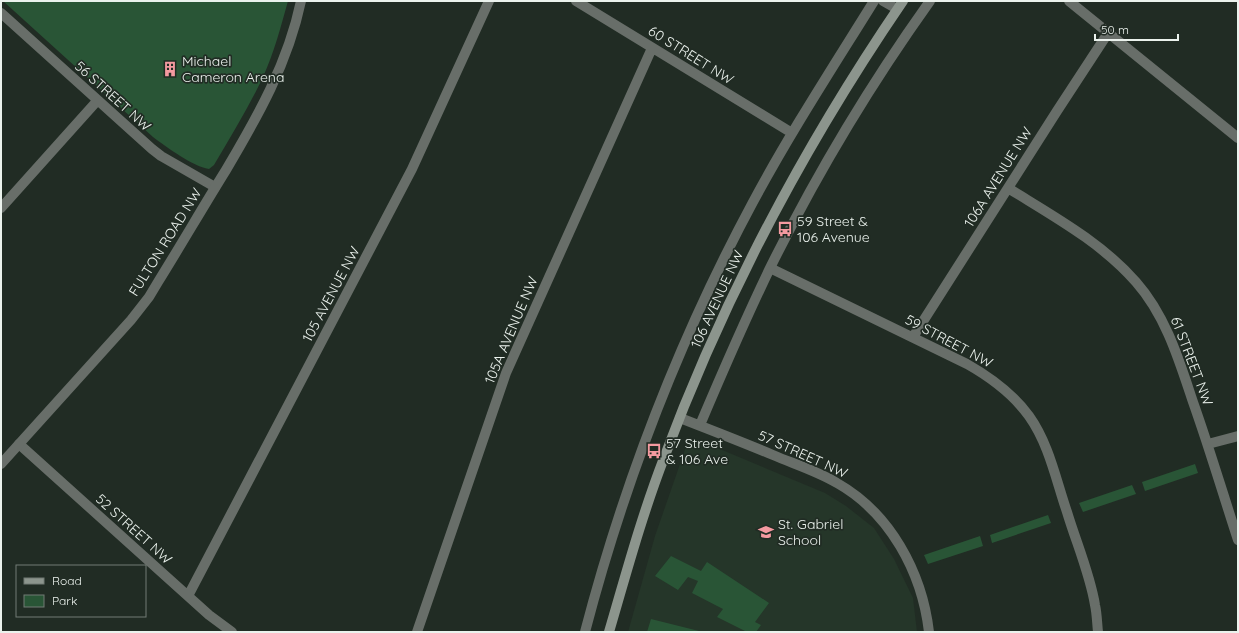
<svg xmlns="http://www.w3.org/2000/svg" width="1239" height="633" font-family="Quicksand,sans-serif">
<rect width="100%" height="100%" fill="#212c24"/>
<path fill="#253629" d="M 696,439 L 825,493 L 846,506 L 874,528 L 894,559 L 913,598 L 917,632 L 628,632 L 655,536 L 688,441 Z"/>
<path fill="#295536" d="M 3,1 L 288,1 C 281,26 274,53 263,77 C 249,107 231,136 214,165 L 209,169 C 192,166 168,148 153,137 Z
M 1195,464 L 1198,473 L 1145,491 L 1142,482 Z
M 1132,485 L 1136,494 L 1083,512 L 1079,503 Z
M 1048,515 L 1051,523 L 992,543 L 990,535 Z
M 980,536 L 983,546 L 928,564 L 924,555 Z
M 671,556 L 701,571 L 707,562 L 769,603 L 755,622 L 761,625 L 756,632 L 747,632 L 717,617 L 723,609 L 692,593 L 698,581 L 688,577 L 678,590 L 655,576 Z
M 651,619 L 703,632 L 647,632 Z"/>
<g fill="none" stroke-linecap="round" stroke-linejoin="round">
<path stroke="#686e69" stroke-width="10" d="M 576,1 L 792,133
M 883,1 L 897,9
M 1069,1 L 1238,138
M 1,13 L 152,149 L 161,156 L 215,187
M 1008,188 C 1053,216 1101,242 1136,282 C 1166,316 1179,360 1193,402 C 1209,447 1223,494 1238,540
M 1,208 L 97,101
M 770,268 L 967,364 C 990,377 1013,394 1029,416 C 1049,444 1056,480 1067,512 C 1076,542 1090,574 1095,605 C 1097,614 1097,623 1098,632
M 913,337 L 1057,111 L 1108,33
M 680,418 C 711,430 742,442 773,455 C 794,464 817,471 837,483 C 890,513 922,572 929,632
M 700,425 C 722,373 745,320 770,268 C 816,175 870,85 930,1
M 19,444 L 209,615 L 232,632
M 1208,444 L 1238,436
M 188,596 L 412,169 L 489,1
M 417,632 L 506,373 L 652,48
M 585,632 C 624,483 680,338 753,202 C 790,133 833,67 874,1"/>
<path stroke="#686e69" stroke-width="10" d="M 1,464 L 131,320 L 149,297 L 158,282 C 181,245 203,207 226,170 C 258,116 288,63 301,1"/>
<path stroke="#8c958d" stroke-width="10" d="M 609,632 C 626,574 642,515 664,458 C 724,297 806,143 903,1"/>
</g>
<defs>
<symbol id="building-bare" viewBox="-9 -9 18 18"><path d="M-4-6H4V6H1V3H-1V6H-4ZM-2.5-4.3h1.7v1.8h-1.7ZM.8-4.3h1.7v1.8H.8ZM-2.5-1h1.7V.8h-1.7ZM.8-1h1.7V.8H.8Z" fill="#f49aa0" stroke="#212c24" stroke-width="2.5" paint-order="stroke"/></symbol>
<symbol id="bus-bare" viewBox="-9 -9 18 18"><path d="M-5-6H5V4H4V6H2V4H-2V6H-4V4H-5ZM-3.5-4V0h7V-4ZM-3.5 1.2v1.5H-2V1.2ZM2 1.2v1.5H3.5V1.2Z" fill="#f49aa0" stroke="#212c24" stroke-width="2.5" paint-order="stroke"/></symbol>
<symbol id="school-bare" viewBox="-9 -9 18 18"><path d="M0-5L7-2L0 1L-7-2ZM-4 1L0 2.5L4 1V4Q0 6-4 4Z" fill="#f49aa0" stroke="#212c24" stroke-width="2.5" paint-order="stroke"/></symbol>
</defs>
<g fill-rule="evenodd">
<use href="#building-bare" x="159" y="58" width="22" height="22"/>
<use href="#bus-bare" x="774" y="218" width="22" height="22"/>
<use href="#bus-bare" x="643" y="440" width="22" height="22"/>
<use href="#school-bare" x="755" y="521" width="22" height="22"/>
</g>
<g text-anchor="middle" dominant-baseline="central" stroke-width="3.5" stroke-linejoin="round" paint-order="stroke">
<g font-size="14" fill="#ebf2ed" stroke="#212c24">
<text transform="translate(691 55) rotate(32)">60 STREET NW</text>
<text transform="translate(113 96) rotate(42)">56 STREET NW</text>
<text transform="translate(998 177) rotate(-58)">106A AVENUE NW</text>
<text transform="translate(165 242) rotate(-58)">FULTON ROAD NW</text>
<text transform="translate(331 294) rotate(-62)">105 AVENUE NW</text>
<text transform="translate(717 299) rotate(-65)">106 AVENUE NW</text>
<text transform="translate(511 330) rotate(-67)">105A AVENUE NW</text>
<text transform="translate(949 341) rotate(28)">59 STREET NW</text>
<text transform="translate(1192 361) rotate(69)">61 STREET NW</text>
<text transform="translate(803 454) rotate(24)">57 STREET NW</text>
<text transform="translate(134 529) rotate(42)">52 STREET NW</text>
</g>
<g font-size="14" fill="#ebf2ed" stroke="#212c24" text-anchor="start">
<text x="182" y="61">Michael<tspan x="182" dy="16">Cameron Arena</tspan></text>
<text x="797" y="221">59 Street &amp;<tspan x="797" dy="16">106 Avenue</tspan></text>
<text x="666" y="443">57 Street<tspan x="666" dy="16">&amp; 106 Ave</tspan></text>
<text x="778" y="524">St. Gabriel<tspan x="778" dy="16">School</tspan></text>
</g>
</g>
<rect width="1239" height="633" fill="none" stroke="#ebf2ed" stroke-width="4"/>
<rect x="16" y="565" width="130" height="52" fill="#212c24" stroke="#727b74"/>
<rect x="24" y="578" width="20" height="6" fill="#8c958d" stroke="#727b74"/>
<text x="52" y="585" font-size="12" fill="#ebf2ed">Road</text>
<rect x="24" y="595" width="20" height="12" fill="#295536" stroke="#727b74"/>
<text x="52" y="605" font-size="12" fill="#ebf2ed">Park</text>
<path d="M1095 34v6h83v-6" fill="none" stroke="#ebf2ed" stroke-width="2"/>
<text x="1101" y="34" font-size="12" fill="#ebf2ed" stroke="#212c24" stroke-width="3" paint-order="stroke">50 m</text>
</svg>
